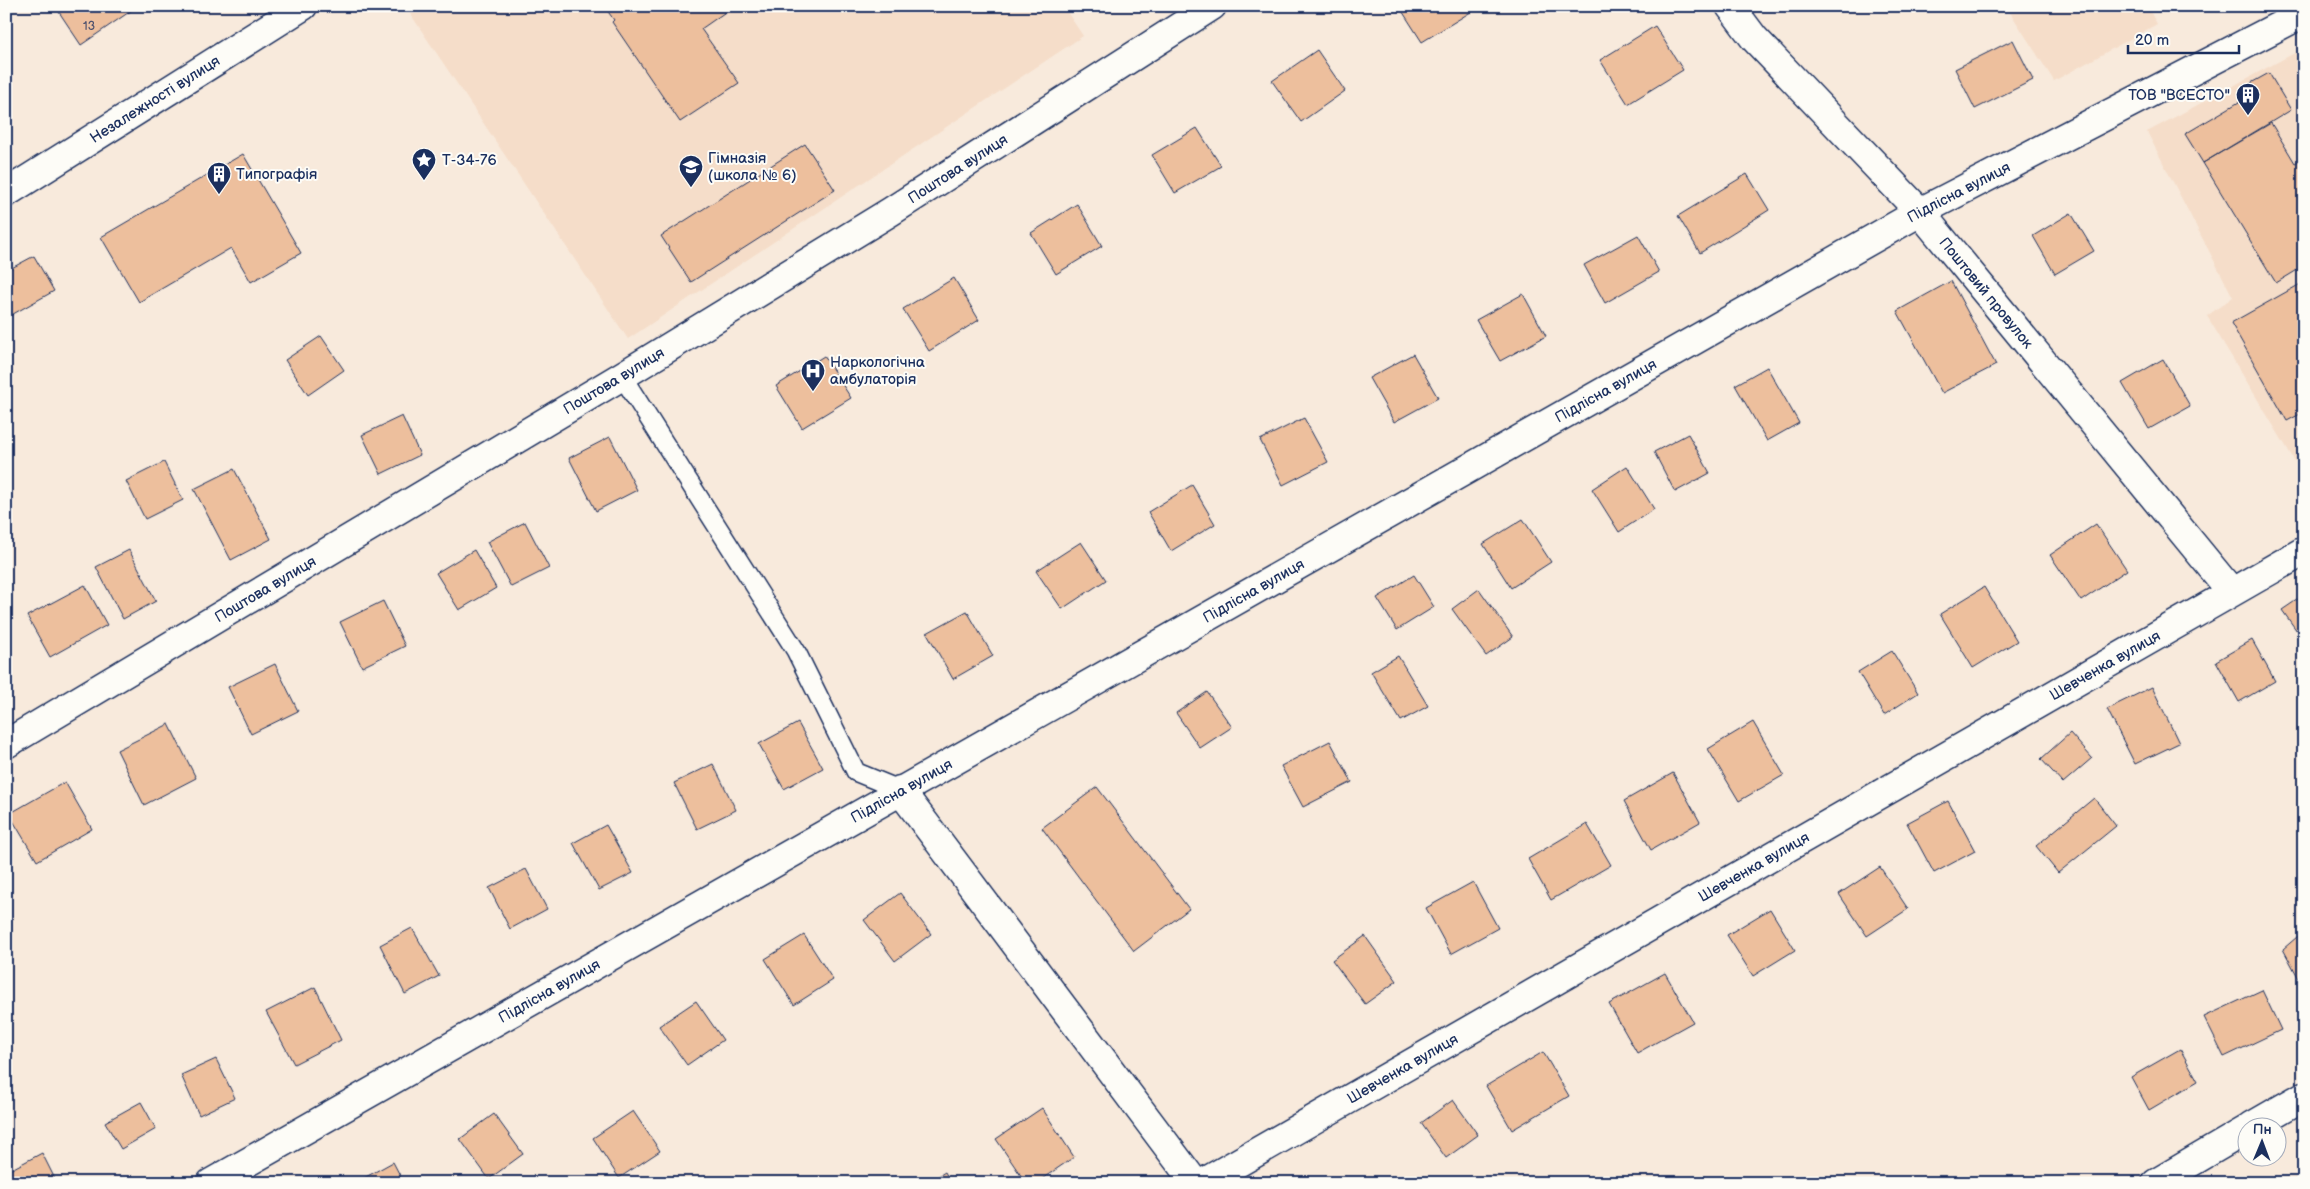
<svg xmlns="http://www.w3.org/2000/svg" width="2310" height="1189" font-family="'Balsamiq Sans',sans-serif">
<rect width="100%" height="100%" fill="#f8eadc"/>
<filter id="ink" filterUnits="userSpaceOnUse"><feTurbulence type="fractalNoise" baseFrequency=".02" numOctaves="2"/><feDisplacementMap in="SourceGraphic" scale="10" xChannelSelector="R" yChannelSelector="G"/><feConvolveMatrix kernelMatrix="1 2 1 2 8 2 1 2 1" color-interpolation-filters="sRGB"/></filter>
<g filter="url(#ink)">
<path fill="#f5ddc9" d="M 405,6 L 1063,6 L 1083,36 L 628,339 Z
M 2006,6 L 2147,6 L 2157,24 L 2054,81 Z
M 2304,48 L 2304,476 L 2207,316 L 2233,297 L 2147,132 Z"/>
<path fill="#edbf9d" stroke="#1b2f5e" d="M 55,6 L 138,6 L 81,45 Z
M 604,6 L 734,6 L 701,29 L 739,83 L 680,122 L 612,22 L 614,20 Z
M 1399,6 L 1471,6 L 1474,10 L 1422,42 Z
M 1655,26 L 1683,70 L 1628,104 L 1600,60 Z
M 2013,40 L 2033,80 L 1975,109 L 1955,69 Z
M 1317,50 L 1345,91 L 1301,122 L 1272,81 Z
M 2269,73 L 2291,110 L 2203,163 L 2185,134 L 2256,92 L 2251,83 Z
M 2271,123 L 2295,163 L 2304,158 L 2304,266 L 2276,283 L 2203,163 Z
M 1197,128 L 1221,166 L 1175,193 L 1152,155 Z
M 805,144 L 835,190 L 691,282 L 661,236 Z
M 243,154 L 301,253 L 251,282 L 231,248 L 139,302 L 101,237 Z
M 1747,174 L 1769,210 L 1700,253 L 1678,216 Z
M 1077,204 L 1102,246 L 1056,274 L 1031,233 Z
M 2071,213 L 2094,251 L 2055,274 L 2033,236 Z
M 1638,235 L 1659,272 L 1605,303 L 1584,265 Z
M 34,256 L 54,291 L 6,318 L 6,271 Z
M 954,278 L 979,320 L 929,351 L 903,309 Z
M 1951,281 L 1996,365 L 1942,393 L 1897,311 Z
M 2304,282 L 2304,412 L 2287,421 L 2231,323 Z
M 1523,294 L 1546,336 L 1500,361 L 1476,320 Z
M 321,336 L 344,370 L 308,395 L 285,360 Z
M 1413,354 L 1438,398 L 1394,422 L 1369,378 Z
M 824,356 L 851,398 L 802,428 L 776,386 Z
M 2163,359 L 2190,406 L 2149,429 L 2122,383 Z
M 1767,367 L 1799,423 L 1767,441 L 1735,385 Z
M 402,416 L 420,455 L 381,474 L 362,435 Z
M 1304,418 L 1328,462 L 1283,485 L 1260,440 Z
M 1688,434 L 1710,473 L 1675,492 L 1654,452 Z
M 610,437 L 637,490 L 596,511 L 569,458 Z
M 164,462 L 183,500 L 145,519 L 126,481 Z
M 1627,466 L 1654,509 L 1619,532 L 1592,489 Z
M 234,469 L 271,539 L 231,560 L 194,489 Z
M 1192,485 L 1215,524 L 1171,551 L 1148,512 Z
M 1523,519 L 1551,562 L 1511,588 L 1483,544 Z
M 525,522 L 549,568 L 511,587 L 487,542 Z
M 2096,524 L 2127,570 L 2081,601 L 2050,555 Z
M 1081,542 L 1106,580 L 1062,609 L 1036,571 Z
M 129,550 L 156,601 L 123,619 L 96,567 Z
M 474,550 L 496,588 L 459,610 L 436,573 Z
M 1414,575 L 1434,607 L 1397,630 L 1377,598 Z
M 85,585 L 107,625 L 50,657 L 27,616 Z
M 1984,587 L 2017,641 L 1973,668 L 1940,614 Z
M 1479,589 L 1513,637 L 1486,656 L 1452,609 Z
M 2304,595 L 2304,641 L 2282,610 Z
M 383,601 L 405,646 L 362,667 L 340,622 Z
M 967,611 L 993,656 L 953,679 L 927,633 Z
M 2252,640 L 2275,681 L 2239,702 L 2216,661 Z
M 1892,651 L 1918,693 L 1884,715 L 1858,672 Z
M 1398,656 L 1428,706 L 1401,721 L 1371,672 Z
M 275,664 L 298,711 L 251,734 L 228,687 Z
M 2152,687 L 2179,743 L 2135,764 L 2107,709 Z
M 1207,692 L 1232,727 L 1200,748 L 1176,713 Z
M 1753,722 L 1784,775 L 1739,801 L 1708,749 Z
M 798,723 L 823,768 L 784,789 L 759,744 Z
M 169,724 L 196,778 L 144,805 L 117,750 Z
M 2070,733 L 2092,758 L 2063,783 L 2041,759 Z
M 1330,741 L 1352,782 L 1303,807 L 1281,766 Z
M 713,764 L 736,810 L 697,829 L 674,783 Z
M 1673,773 L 1700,822 L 1651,850 L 1624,801 Z
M 65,782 L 92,829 L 37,861 L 9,814 Z
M 1097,787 L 1189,909 L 1134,951 L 1042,828 Z
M 2094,798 L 2116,826 L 2058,873 L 2036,846 Z
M 1948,801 L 1975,851 L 1934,873 L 1907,823 Z
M 1587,824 L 1611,865 L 1551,900 L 1528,859 Z
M 606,825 L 633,873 L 599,890 L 573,843 Z
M 1880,867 L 1908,909 L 1867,936 L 1839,894 Z
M 526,869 L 547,909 L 510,929 L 489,888 Z
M 1473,882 L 1498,928 L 1451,954 L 1426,908 Z
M 900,893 L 931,934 L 895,961 L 864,920 Z
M 1770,909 L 1795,950 L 1753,976 L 1727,935 Z
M 412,928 L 439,976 L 405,994 L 380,945 Z
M 2304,931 L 2304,988 L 2283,949 Z
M 804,935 L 833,980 L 794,1005 L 765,959 Z
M 1365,936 L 1397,981 L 1365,1004 L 1332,960 Z
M 1665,973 L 1693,1022 L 1637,1053 L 1609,1004 Z
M 315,987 L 341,1040 L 294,1064 L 266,1012 Z
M 2262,990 L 2281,1030 L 2224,1057 L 2204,1017 Z
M 696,1001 L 723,1040 L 687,1065 L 659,1026 Z
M 2180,1049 L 2198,1081 L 2149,1110 L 2131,1077 Z
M 1543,1052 L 1569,1096 L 1512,1130 L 1486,1086 Z
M 216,1059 L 235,1098 L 199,1115 L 181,1075 Z
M 1453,1100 L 1478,1135 L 1446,1158 L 1421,1123 Z
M 141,1102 L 156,1129 L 121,1149 L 105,1122 Z
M 1042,1108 L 1074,1157 L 1036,1183 L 1026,1183 L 996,1139 Z
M 633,1111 L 660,1151 L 619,1178 L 593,1138 Z
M 494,1114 L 523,1154 L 489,1179 L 460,1139 Z
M 42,1153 L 57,1183 L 9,1183 L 6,1172 Z
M 393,1162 L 404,1183 L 355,1183 Z
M 945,1172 L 951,1183 L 927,1183 Z"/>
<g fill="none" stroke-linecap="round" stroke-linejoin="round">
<defs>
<path id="lane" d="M 622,376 L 796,651 L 856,772 L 900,790"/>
<g id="street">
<path id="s1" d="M 1730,6 L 1754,38 L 1920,212 L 2231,591"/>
<path id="s2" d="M 6,193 L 303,6"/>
<path id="s3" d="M 6,744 L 622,376 L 890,212 L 1212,6"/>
<path d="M 900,790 L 1195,1183"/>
<path d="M 2252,1126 L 2304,1096"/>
<path id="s4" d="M 211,1183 L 1920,212 L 2304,13"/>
<path id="s5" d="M 1203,1183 L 2304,551"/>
<path d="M 2156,1183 L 2248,1129"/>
</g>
</defs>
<use href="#lane" stroke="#1b2f5e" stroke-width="21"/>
<use href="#street" stroke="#1b2f5e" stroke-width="31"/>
<use href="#lane" stroke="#fdfcf7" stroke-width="18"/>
<use href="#street" stroke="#fdfcf7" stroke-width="28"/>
</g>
</g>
<defs>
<symbol id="building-pin" viewBox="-11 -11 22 30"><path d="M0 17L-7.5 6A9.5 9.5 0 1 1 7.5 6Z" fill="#1b2f5e" stroke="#fdfcf7"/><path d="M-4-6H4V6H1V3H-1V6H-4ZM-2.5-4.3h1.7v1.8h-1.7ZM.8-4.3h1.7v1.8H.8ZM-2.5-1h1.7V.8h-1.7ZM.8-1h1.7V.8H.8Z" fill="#fff"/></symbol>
<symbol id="sight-pin" viewBox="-11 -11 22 30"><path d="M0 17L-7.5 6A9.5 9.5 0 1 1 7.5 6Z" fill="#1b2f5e" stroke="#fdfcf7"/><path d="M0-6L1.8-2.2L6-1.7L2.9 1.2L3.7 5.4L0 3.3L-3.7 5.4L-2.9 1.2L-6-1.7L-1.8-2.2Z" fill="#fff"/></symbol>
<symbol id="school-pin" viewBox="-11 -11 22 30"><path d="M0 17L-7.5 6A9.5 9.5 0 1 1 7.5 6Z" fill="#1b2f5e" stroke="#fdfcf7"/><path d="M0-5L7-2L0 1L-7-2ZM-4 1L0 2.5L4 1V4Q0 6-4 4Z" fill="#fff"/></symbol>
<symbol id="hospital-pin" viewBox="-11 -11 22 30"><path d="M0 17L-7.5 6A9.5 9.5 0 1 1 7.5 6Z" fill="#1b2f5e" stroke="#fdfcf7"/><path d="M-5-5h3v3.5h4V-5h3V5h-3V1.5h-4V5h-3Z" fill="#fff"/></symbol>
</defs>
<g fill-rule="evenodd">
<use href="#building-pin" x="2234" y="81" width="28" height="38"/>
<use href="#sight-pin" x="410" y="146" width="28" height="38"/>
<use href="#school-pin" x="677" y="153" width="28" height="38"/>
<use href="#building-pin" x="205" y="160" width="28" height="38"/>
<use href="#hospital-pin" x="799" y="357" width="28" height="38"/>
</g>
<g text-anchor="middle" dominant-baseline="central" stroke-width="4" stroke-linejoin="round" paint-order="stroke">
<g font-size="12" fill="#50536e">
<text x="89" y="26">13</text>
</g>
<g font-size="15" fill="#1b2f5e" stroke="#fdfcf7" text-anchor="start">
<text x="2230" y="95" text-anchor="end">ТОВ "ВСЕСТО"</text>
<text x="708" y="158">Гімназія<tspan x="708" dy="17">(школа № 6)</tspan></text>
<text x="442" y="160">Т-34-76</text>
<text x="236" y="174">Типографія</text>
<text x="830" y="362">Наркологічна<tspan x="830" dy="17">амбулаторія</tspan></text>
</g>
<g font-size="15" fill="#1b2f5e" stroke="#fdfcf7">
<text stroke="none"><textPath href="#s2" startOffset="176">Незалежності вулиця</textPath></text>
<text stroke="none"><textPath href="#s3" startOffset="1112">Поштова вулиця</textPath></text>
<text stroke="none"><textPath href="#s4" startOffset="2009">Підлісна вулиця</textPath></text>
<text stroke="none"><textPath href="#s1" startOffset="385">Поштовий провулок</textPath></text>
<text stroke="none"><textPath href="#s3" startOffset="708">Поштова вулиця</textPath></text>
<text stroke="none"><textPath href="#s4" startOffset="1604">Підлісна вулиця</textPath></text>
<text stroke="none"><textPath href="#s3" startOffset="302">Поштова вулиця</textPath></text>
<text stroke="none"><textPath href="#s4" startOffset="1199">Підлісна вулиця</textPath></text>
<text stroke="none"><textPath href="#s5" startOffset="1040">Шевченка вулиця</textPath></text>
<text stroke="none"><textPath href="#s4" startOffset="794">Підлісна вулиця</textPath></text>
<text stroke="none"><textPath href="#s5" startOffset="635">Шевченка вулиця</textPath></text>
<text stroke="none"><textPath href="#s4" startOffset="389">Підлісна вулиця</textPath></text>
<text stroke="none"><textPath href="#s5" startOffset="230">Шевченка вулиця</textPath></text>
</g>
</g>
<rect width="2310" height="1189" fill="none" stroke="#fdfcf7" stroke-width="25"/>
<rect x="12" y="12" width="2285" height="1164" fill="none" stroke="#1b2f5e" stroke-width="2" filter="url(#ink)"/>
<g transform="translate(2262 1142) rotate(1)"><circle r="24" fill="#fdfcf7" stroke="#a3aaba"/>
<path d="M0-4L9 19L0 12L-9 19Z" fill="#1b2f5e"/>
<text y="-8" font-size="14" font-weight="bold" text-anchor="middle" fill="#1b2f5e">Пн</text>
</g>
<path d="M2128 45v8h111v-8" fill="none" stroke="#1b2f5e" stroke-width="2.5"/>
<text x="2135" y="45" font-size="15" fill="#1b2f5e" stroke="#fdfcf7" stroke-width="4" paint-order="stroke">20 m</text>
</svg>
